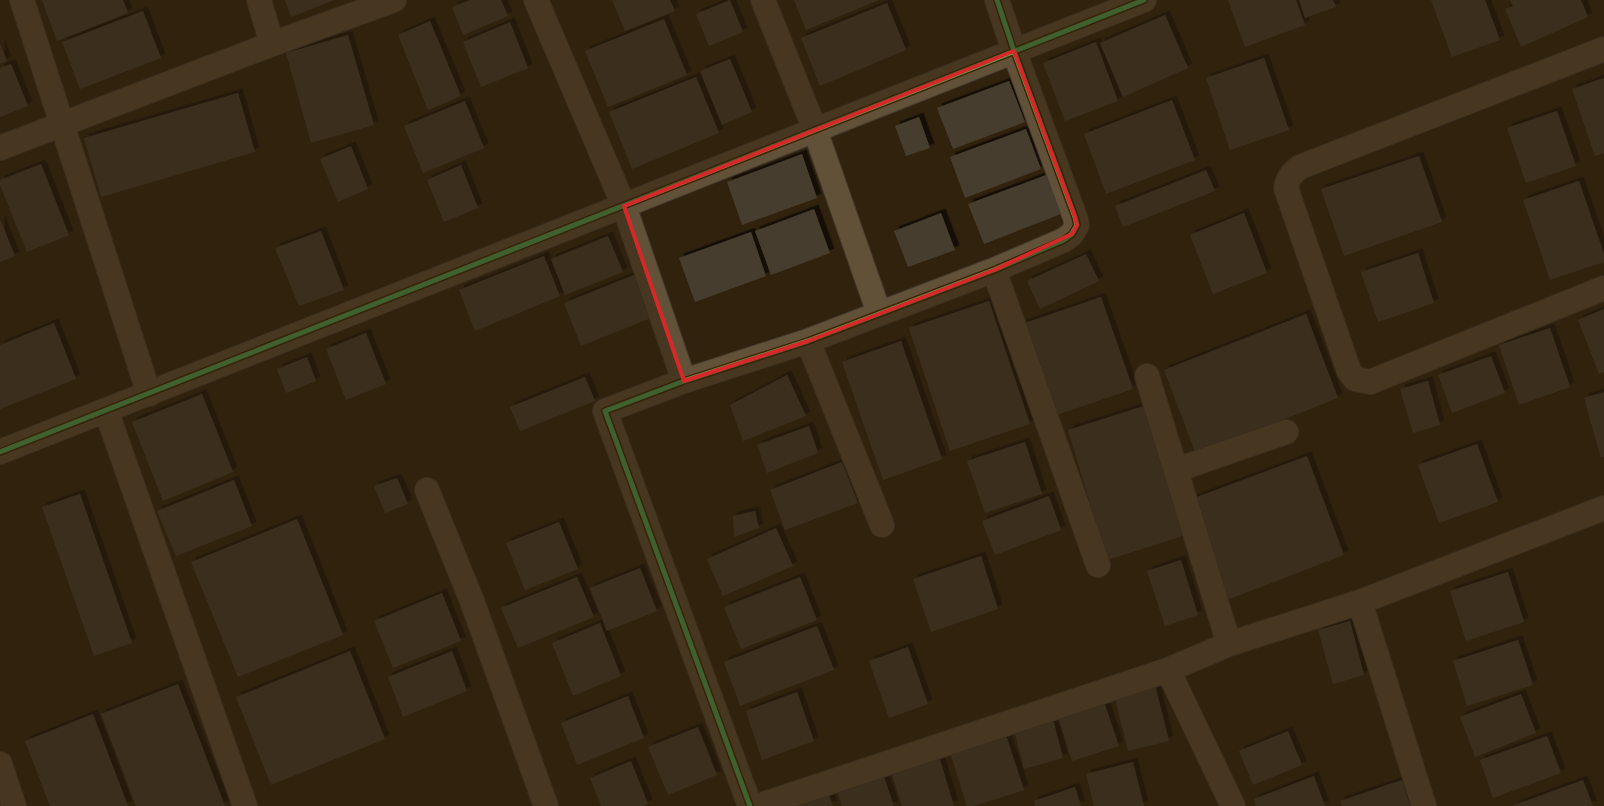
<svg xmlns="http://www.w3.org/2000/svg" width="1604" height="806" font-family="'PT Sans Narrow',sans-serif">
<defs>
<filter id="shadow"><feDropShadow dx="4.5" dy="-4.5" stdDeviation="0" flood-color="#0009"/></filter>
</defs>
<rect width="100%" height="100%" fill="#31220e"/>
<path fill="#473d2d" filter="url(#shadow)" d="M 42,0 L 123,0 L 128,13 L 57,41 Z
M 285,0 L 334,0 L 291,17 Z
M 470,0 L 501,0 L 508,16 L 463,35 L 452,7 Z
M 612,0 L 670,0 L 675,11 L 625,31 Z
M 730,0 L 743,32 L 709,46 L 696,14 Z
M 794,0 L 879,0 L 806,30 Z
M 1228,0 L 1296,0 L 1305,25 L 1245,47 Z
M 1299,0 L 1333,0 L 1336,7 L 1305,18 Z
M 1431,0 L 1485,0 L 1500,40 L 1452,57 Z
M 1510,0 L 1581,0 L 1588,17 L 1521,47 L 1505,9 L 1513,6 Z
M 887,3 L 906,50 L 820,86 L 801,38 Z
M 143,11 L 161,58 L 80,89 L 62,42 Z
M 1165,15 L 1188,68 L 1123,97 L 1100,43 Z
M 664,19 L 687,75 L 608,107 L 585,51 Z
M 430,21 L 461,96 L 428,110 L 398,35 Z
M 510,22 L 528,68 L 481,87 L 463,42 Z
M 348,35 L 374,125 L 311,143 L 286,53 Z
M 1096,42 L 1118,101 L 1065,121 L 1043,63 Z
M 0,43 L 7,61 L 0,64 Z
M 1264,58 L 1289,130 L 1230,150 L 1206,78 Z
M 730,59 L 752,112 L 722,125 L 700,71 Z
M 11,64 L 28,106 L 0,117 L 0,68 Z
M 696,77 L 719,133 L 632,169 L 609,112 Z
M 1604,78 L 1604,153 L 1595,156 L 1572,89 Z
M 1009,81 L 1025,122 L 953,149 L 937,108 Z
M 238,93 L 255,152 L 101,197 L 84,138 Z
M 1172,100 L 1195,160 L 1106,194 L 1084,134 Z
M 465,101 L 484,148 L 423,173 L 404,126 Z
M 1557,111 L 1576,166 L 1526,183 L 1507,128 Z
M 919,117 L 930,148 L 906,156 L 895,126 Z
M 1026,129 L 1041,169 L 965,198 L 950,157 Z
M 351,146 L 368,189 L 338,202 L 320,159 Z
M 802,154 L 817,198 L 742,225 L 727,182 Z
M 1419,156 L 1442,222 L 1344,256 L 1321,189 Z
M 41,164 L 69,235 L 27,252 L 0,185 L 0,180 Z
M 461,165 L 478,208 L 444,222 L 427,180 Z
M 1206,170 L 1215,191 L 1123,227 L 1115,206 Z
M 1046,175 L 1061,214 L 984,244 L 968,204 Z
M 1579,181 L 1604,254 L 1604,262 L 1550,280 L 1523,200 Z
M 814,209 L 830,253 L 771,275 L 755,231 Z
M 941,213 L 955,250 L 908,267 L 894,231 Z
M 1244,213 L 1267,273 L 1213,294 L 1190,235 Z
M 0,219 L 15,256 L 0,262 Z
M 321,231 L 344,290 L 299,306 L 275,248 Z
M 751,232 L 766,276 L 695,302 L 679,258 Z
M 608,236 L 623,272 L 565,295 L 551,259 Z
M 1418,253 L 1434,303 L 1378,322 L 1361,272 Z
M 1086,254 L 1099,281 L 1040,309 L 1027,281 Z
M 544,256 L 560,296 L 475,331 L 459,290 Z
M 634,275 L 651,318 L 581,346 L 564,303 Z
M 1101,297 L 1133,389 L 1054,416 L 1022,324 Z
M 989,301 L 1030,424 L 950,451 L 909,328 Z
M 1604,309 L 1604,372 L 1599,374 L 1578,320 Z
M 1306,314 L 1338,398 L 1196,454 L 1164,370 Z
M 54,323 L 76,379 L 0,409 L 0,345 Z
M 1550,328 L 1570,387 L 1519,405 L 1499,345 Z
M 366,333 L 386,384 L 346,400 L 326,349 Z
M 901,341 L 942,459 L 883,480 L 842,362 Z
M 1491,356 L 1505,393 L 1452,413 L 1438,375 Z
M 307,357 L 316,381 L 286,393 L 277,369 Z
M 787,375 L 806,416 L 743,441 L 730,405 Z
M 585,377 L 595,401 L 520,431 L 510,407 Z
M 1428,381 L 1440,425 L 1413,433 L 1400,389 Z
M 1604,392 L 1604,457 L 1601,458 L 1584,398 Z
M 202,394 L 233,472 L 163,501 L 132,422 Z
M 1144,406 L 1183,536 L 1107,560 L 1068,430 Z
M 809,426 L 818,453 L 767,473 L 757,445 Z
M 1025,442 L 1042,494 L 985,513 L 967,461 Z
M 1477,444 L 1498,502 L 1439,523 L 1418,465 Z
M 1307,456 L 1344,555 L 1227,600 L 1189,500 Z
M 842,462 L 858,503 L 785,530 L 770,490 Z
M 397,478 L 408,504 L 385,513 L 374,486 Z
M 234,480 L 252,526 L 176,556 L 157,511 Z
M 80,494 L 132,643 L 94,656 L 42,507 Z
M 1049,496 L 1061,530 L 995,555 L 982,521 Z
M 755,511 L 759,528 L 734,537 L 733,516 Z
M 297,519 L 343,635 L 238,677 L 191,562 Z
M 559,522 L 578,569 L 525,590 L 506,543 Z
M 776,528 L 793,566 L 723,596 L 707,559 Z
M 981,556 L 998,609 L 931,632 L 913,579 Z
M 1181,560 L 1198,615 L 1165,626 L 1147,571 Z
M 640,568 L 657,611 L 607,631 L 590,588 Z
M 1508,572 L 1524,622 L 1466,641 L 1450,591 Z
M 577,577 L 594,617 L 518,648 L 501,608 Z
M 800,577 L 817,620 L 741,649 L 724,607 Z
M 442,593 L 461,641 L 393,668 L 374,621 Z
M 1350,621 L 1364,675 L 1333,684 L 1318,630 Z
M 600,623 L 621,676 L 573,696 L 552,643 Z
M 817,626 L 834,670 L 740,706 L 724,662 Z
M 1518,640 L 1533,685 L 1467,706 L 1453,661 Z
M 908,647 L 928,704 L 889,718 L 869,661 Z
M 350,651 L 385,739 L 271,785 L 236,697 Z
M 452,651 L 467,691 L 403,717 L 388,677 Z
M 178,684 L 225,806 L 136,806 L 101,714 Z
M 1155,685 L 1169,741 L 1128,751 L 1114,695 Z
M 797,692 L 814,741 L 762,760 L 746,711 Z
M 1521,694 L 1536,733 L 1475,757 L 1460,717 Z
M 628,696 L 644,738 L 577,765 L 561,723 Z
M 1102,696 L 1119,746 L 1072,761 L 1056,711 Z
M 93,714 L 128,806 L 50,806 L 25,741 Z
M 1052,715 L 1063,758 L 1024,769 L 1013,726 Z
M 698,727 L 717,775 L 668,795 L 648,747 Z
M 1004,729 L 1024,790 L 974,806 L 967,806 L 948,746 Z
M 1288,731 L 1302,765 L 1253,785 L 1239,751 Z
M 1547,736 L 1561,773 L 1493,798 L 1480,760 Z
M 938,753 L 954,806 L 902,806 L 890,768 Z
M 631,761 L 648,804 L 644,806 L 601,806 L 590,778 Z
M 1133,762 L 1144,806 L 1094,806 L 1086,774 Z
M 881,768 L 894,806 L 842,806 L 835,785 Z
M 1314,776 L 1325,806 L 1256,806 L 1254,799 Z
M 1402,780 L 1410,806 L 1342,806 L 1340,801 Z
M 1583,780 L 1593,806 L 1512,806 Z
M 1075,787 L 1081,806 L 1035,806 L 1034,801 Z
M 829,795 L 833,806 L 799,806 Z"/>
<g fill="none" stroke-linecap="round" stroke-linejoin="round">
<defs>
<path id="minor" d="M 22,0 L 149,394
M 259,0 L 272,44
M 536,0 L 624,206 L 684,381
M 763,0 L 815,130 L 879,313
M 1604,49 L 1300,167 C 1292,173 1288,178 1286,188 L 1349,371 L 1355,379 L 1370,382 L 1604,288
M 0,148 L 272,44 L 394,0
M 994,270 L 1098,565
M 808,341 L 882,525
M 1147,376 L 1229,644
M 106,410 L 245,806
M 0,452 L 1144,0
M 1176,470 L 1286,432
M 427,490 L 472,601 L 546,806
M 1360,602 L 1424,806
M 1168,670 L 1233,806
M 0,764 L 14,806
M 750,806 L 605,411 L 684,381 L 808,341 L 994,270 L 1064,240 L 1072,234 L 1077,225 L 1075,217 L 1014,51 L 997,0
M 758,806 L 1168,670 L 1229,644 L 1360,602 L 1604,508"/>
</defs>
<use href="#minor" stroke="#453b2f" stroke-width="26"/>
<use href="#minor" stroke="#625139" stroke-width="24"/>
<defs>
<path id="cycleway" d="M 0,452 L 1144,0
M 750,806 L 605,411 L 684,381 L 808,341 L 994,270 L 1064,240 L 1072,234 L 1077,225 L 1075,217 L 1014,51 L 997,0"/>
</defs>
<use href="#cycleway" stroke="#3f2400" stroke-width="8"/>
<use href="#cycleway" stroke="#51ab58" stroke-width="5"/>
</g>
<path d="M0 0H1604V806H0ZM 1014,51 L 1075,217 L 1077,225 L 1072,234 L 994,270 L 808,341 L 684,381 L 624,206 Z" fill="#31220e" fill-opacity=".55" fill-rule="evenodd"/>
<path fill="none" stroke="#d62828" stroke-width="4" stroke-linejoin="round" d="M 1014,51 L 1075,217 L 1077,225 L 1072,234 L 994,270 L 808,341 L 684,381 L 624,206 Z"/>
</svg>
